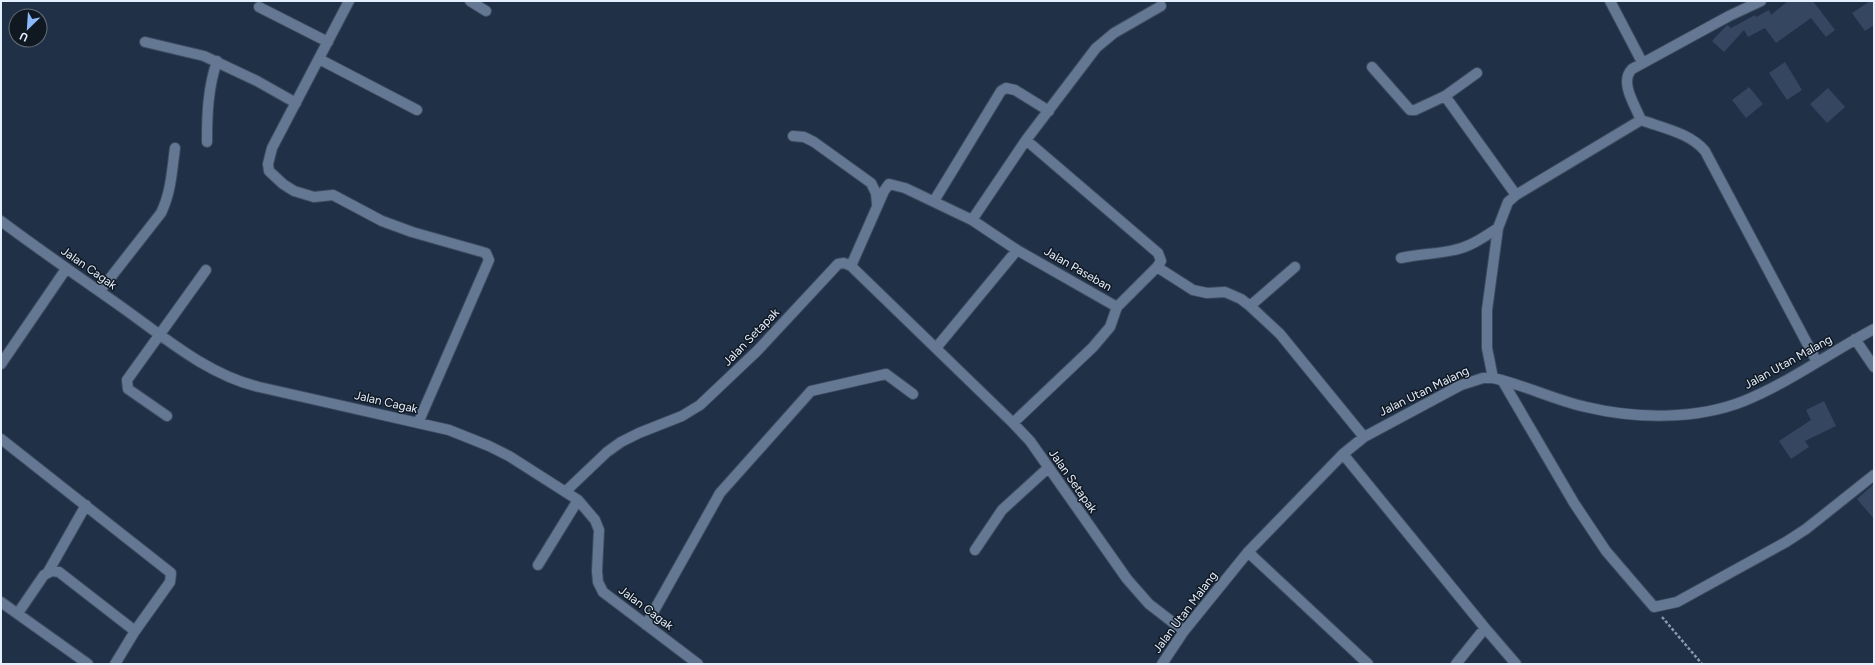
<svg xmlns="http://www.w3.org/2000/svg" width="1875" height="665" font-family="Figtree,sans-serif">
<rect width="100%" height="100%" fill="#1f3047"/>
<path fill="#354760" d="M 1788,1 L 1813,1 L 1835,30 L 1826,37 L 1811,18 L 1776,43 L 1765,28 L 1748,37 L 1744,30 L 1724,52 L 1712,41 L 1727,25 L 1731,28 L 1755,15 L 1756,17 L 1769,10 L 1771,15 Z
M 1870,1 L 1874,1 L 1874,25 L 1865,31 L 1852,13 Z
M 1785,62 L 1802,90 L 1787,100 L 1769,73 Z
M 1749,87 L 1763,104 L 1746,118 L 1732,100 Z
M 1828,88 L 1845,107 L 1827,123 L 1810,104 Z
M 1824,401 L 1836,426 L 1805,441 L 1809,447 L 1791,459 L 1779,441 L 1811,420 L 1806,410 Z
M 1874,484 L 1874,519 L 1857,499 Z"/>
<g fill="none" stroke-linecap="round" stroke-linejoin="round">
<defs>
<path id="minor" d="M 349,1 L 272,148 L 268,164 L 269,171 L 283,184 L 294,191 L 314,197 L 333,195 L 382,221 L 412,232 L 486,253 L 489,260 L 418,423
M 470,1 L 486,11
M 1610,1 L 1642,62
M 259,7 L 328,42
M 145,42 L 204,56 L 257,81 L 296,103
M 319,59 L 417,110
M 1372,67 L 1410,110 L 1415,110 L 1445,96 L 1516,195
M 1445,96 L 1477,73
M 1641,120 C 1635,105 1619,82 1632,69 L 1729,16 L 1761,1
M 793,136 L 804,137 L 814,142 L 871,183 L 876,193 L 877,204
M 1026,140 L 1158,253 L 1161,261 L 1157,267
M 207,142 C 207,113 208,88 217,61
M 934,201 L 1001,91 L 1006,88 L 1015,90 L 1049,111
M 972,220 L 1026,140 L 1096,48 L 1114,33 L 1161,6
M 1,221 C 41,251 82,279 123,308 C 165,338 208,375 259,387 L 449,430 L 489,446 L 509,456 L 578,500 L 595,520 L 599,530 L 597,571 L 598,582 L 603,592 L 698,664
M 1401,258 C 1419,254 1437,254 1454,250 C 1470,247 1484,237 1498,228
M 851,266 L 884,191 L 889,184 L 905,188 L 972,220 L 1017,250 L 1117,307 L 1157,267 L 1193,290 L 1207,293 L 1225,292 L 1241,299 L 1250,306 L 1295,267
M 100,291 L 161,213 C 171,193 172,170 175,148
M 1250,306 L 1280,334 L 1364,437
M 1855,339 L 1874,367
M 936,348 L 1017,250
M 1,364 L 66,269
M 1493,378 L 1487,348 L 1487,310 L 1498,228 L 1508,202 L 1516,195 L 1641,120 C 1663,128 1690,133 1705,151 L 1817,362
M 1502,380 L 1574,503 L 1606,551 L 1654,607 L 1677,602 L 1786,542 L 1806,529 L 1874,475
M 167,416 L 128,389 L 127,380 L 206,270
M 1013,423 L 1093,347 L 1110,327 L 1117,307
M 1,439 L 171,573 L 170,582 L 135,631 L 115,664
M 1343,454 L 1485,628 L 1516,664
M 566,491 L 607,452 L 621,442 L 639,433 L 682,416 L 700,405 L 757,351 L 838,264 L 844,263 L 851,266 L 1013,423 L 1030,441 L 1127,579 L 1149,604 L 1184,631
M 975,550 L 1002,510 L 1048,468
M 1248,552 L 1368,664
M 538,565 L 578,500
M 48,572 L 86,505
M 1,602 L 88,664
M 18,613 L 44,575 L 52,571 L 59,572 L 135,631
M 646,625 L 720,493 L 811,391 L 886,374 L 913,394
M 1162,664 L 1184,631 L 1248,552 L 1343,454 L 1364,437 L 1461,385 L 1483,378 L 1493,378 C 1525,385 1554,400 1586,407 C 1636,419 1696,420 1744,401 C 1790,382 1831,352 1874,329
M 1456,664 L 1485,628"/>
</defs>
<use href="#minor" stroke="#3d4b5f" stroke-width="12"/>
<path stroke="#8a98ab" stroke-width="2.5" stroke-dasharray="3 2" stroke-linecap="butt" d="M 1662,617 L 1702,664"/>
<use href="#minor" stroke="#647893" stroke-width="10"/>
</g>
<g text-anchor="middle" dominant-baseline="central" stroke-width="3" stroke-linejoin="round" paint-order="stroke">
<g font-size="12" fill="#e4efff" stroke="#101822">
<text transform="translate(89 268) rotate(35)">Jalan Cagak</text>
<text transform="translate(1078 269) rotate(30)">Jalan Paseban</text>
<text transform="translate(751 337) rotate(-46)">Jalan Setapak</text>
<text transform="translate(1788 362) rotate(-29)">Jalan Utan Malang</text>
<text transform="translate(1424 391) rotate(-26)">Jalan Utan Malang</text>
<text transform="translate(386 402) rotate(13)">Jalan Cagak</text>
<text transform="translate(1073 481) rotate(55)">Jalan Setapak</text>
<text transform="translate(646 608) rotate(37)">Jalan Cagak</text>
<text transform="translate(1185 612) rotate(-53)">Jalan Utan Malang</text>
</g>
</g>
<rect width="1875" height="665" fill="none" stroke="#e4efff" stroke-width="4"/>
<g transform="translate(28 28) rotate(205)"><circle r="19" fill="#101822" stroke="#656e7a"/>
<path d="M0-3L7 15L0 10L-7 15Z" fill="#8abafc"/>
<text y="-6" font-size="11" font-weight="bold" text-anchor="middle" fill="#e4efff">U</text>
</g>
</svg>
